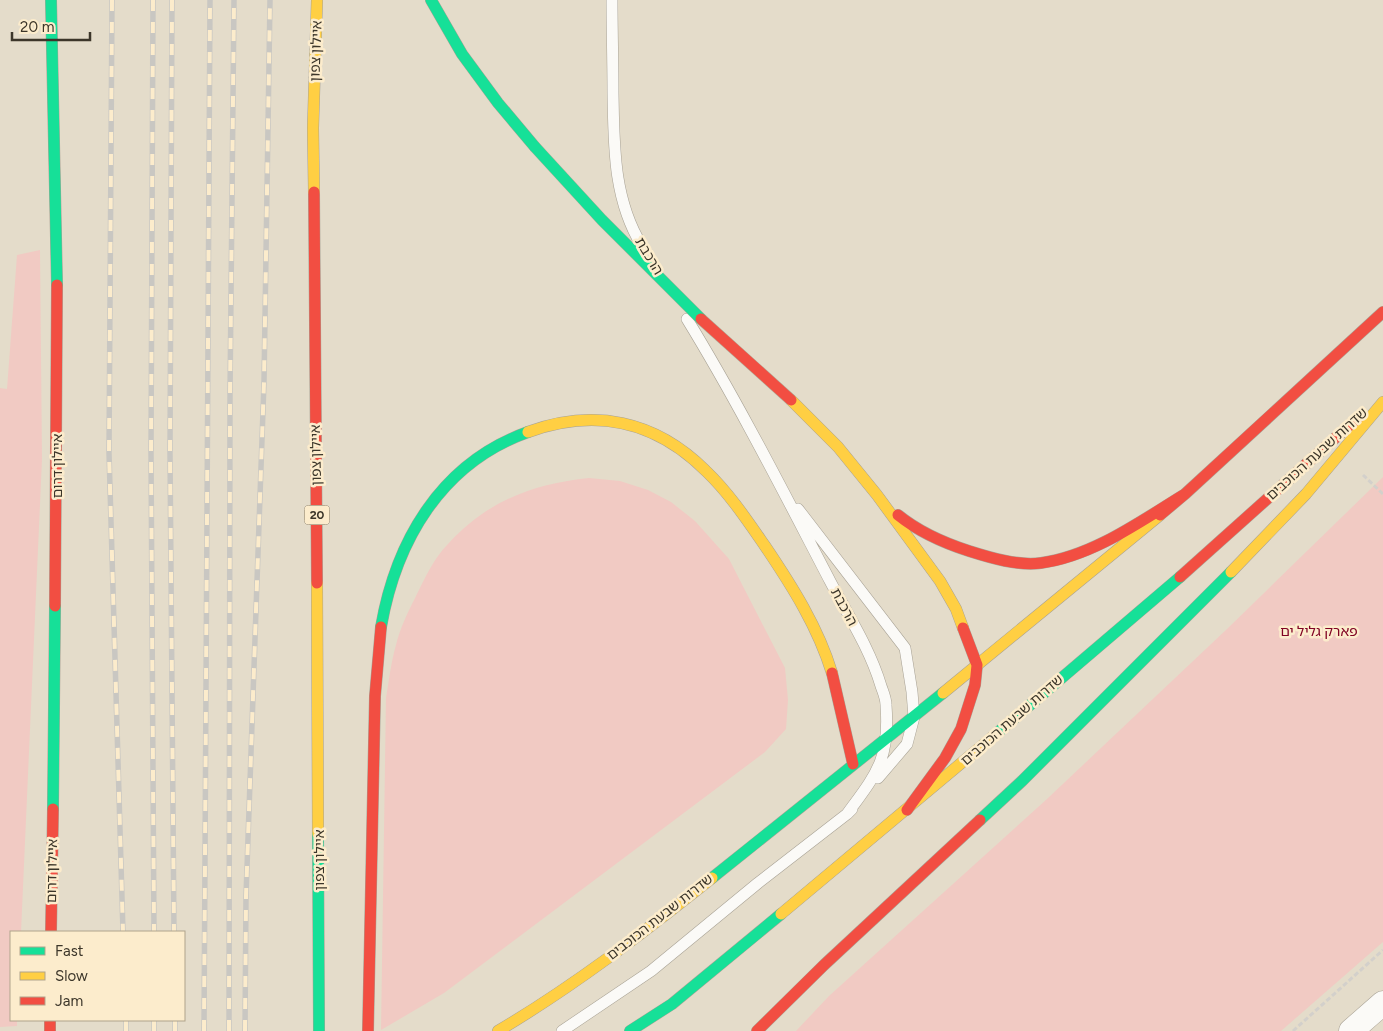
<svg xmlns="http://www.w3.org/2000/svg" width="1383" height="1031" font-family="Figtree,'Noto Sans Hebrew',sans-serif">
<rect width="100%" height="100%" fill="#e4dcca"/>
<path fill="#f1cac3" d="M 40,250 L 42,459 L 21,932 L 11,932 L 11,1020 L 17,1020 L 17,1026 L 0,1027 L 0,388 L 7,389 L 17,255 Z
M 1383,477 L 1383,942 L 1281,1031 L 796,1031 L 829,996 L 1047,799 L 1227,629 Z
M 589,478 L 620,481 L 648,490 L 671,502 L 695,521 L 729,559 L 785,668 L 788,700 L 786,729 L 765,752 L 444,993 L 381,1030 L 386,698 C 389,681 391,662 396,645 C 400,628 408,612 416,596 C 425,578 434,558 448,544 C 487,501 533,484 589,478 Z"/>
<g fill="none" stroke-linecap="round" stroke-linejoin="round">
<defs>
<path id="lane" d="M 612,0 C 612,31 613,62 613,93 C 614,145 613,199 642,246
M 687,319 C 739,404 784,493 830,581 C 848,615 870,649 881,686 C 883,692 886,698 886,705 C 890,759 877,773 847,814
M 798,509 L 905,648 L 912,692 L 914,717 L 907,744 L 878,778
M 562,1031 L 651,971 L 758,883 L 847,814 L 852,809"/>
<path id="street" d="M 1351,1031 L 1383,1003"/>
<path id="fast" d="M 51,0 L 57,285
M 431,0 L 462,54 L 498,103 L 535,147
M 381,627 C 396,541 441,463 528,432
M 996,734 L 1180,577
M 53,809 L 55,606
M 980,820 L 1022,781 L 1231,572
M 318,834 L 319,1031
M 712,878 L 943,693
M 630,1031 L 672,1004 L 781,914"/>
<path id="slow" d="M 314,192 L 313,128 L 317,0
M 791,400 L 838,447 L 877,495 L 940,581 L 956,609 L 963,628
M 528,432 C 594,408 655,420 706,471 C 729,493 747,520 765,546 C 792,586 818,627 832,673
M 1231,572 L 1306,494 L 1383,402
M 317,583 L 318,834
M 943,693 L 1160,515
M 781,914 L 996,734
M 498,1031 C 574,986 643,933 712,878"/>
<path id="jam" d="M 314,192 L 317,583
M 898,515 C 919,532 944,543 969,551 C 991,558 1018,566 1041,563 C 1093,556 1141,521 1185,494
M 1160,515 L 1185,494 L 1383,312
M 1180,577 L 1362,414
M 55,606 L 57,285
M 832,673 L 853,764
M 907,810 L 945,758 L 961,729 L 975,685 L 977,665 L 963,628
M 51,932 L 53,809
M 50,1020 L 50,1031
M 368,1031 L 375,696 L 381,627
M 757,1031 L 824,965 L 980,820"/>
</defs>
<use href="#lane" stroke="#a8a295" stroke-width="12"/>
<use href="#street" stroke="#a8a295" stroke-width="25"/>
<use href="#fast" stroke="#a8a295" stroke-width="12"/>
<use href="#slow" stroke="#a8a295" stroke-width="12"/>
<use href="#jam" stroke="#a8a295" stroke-width="12"/>
<path stroke="#d3d0cb" stroke-width="3" stroke-dasharray="5 2.5" stroke-linecap="butt" d="M 1363,475 L 1383,494
M 1293,1031 L 1383,950"/>
<use href="#lane" stroke="#fbfaf7" stroke-width="11"/>
<use href="#street" stroke="#fbfaf7" stroke-width="24"/>
<use href="#fast" stroke="#16e098" stroke-width="11"/>
<use href="#slow" stroke="#ffcf43" stroke-width="11"/>
<use href="#jam" stroke="#f24e42" stroke-width="11"/>
<defs>
<path id="rail" d="M 112,0 L 109,453 L 123,932
M 153,0 L 151,453 L 154,932
M 172,0 L 170,453 L 174,932
M 126,1020 L 126,1031
M 154,1020 L 154,1031
M 175,1020 L 175,1031
M 204,1031 L 210,0
M 229,1031 L 230,395 L 234,0
M 245,1031 L 246,896 L 264,382 L 270,0"/>
</defs>
<use href="#rail" stroke="#c9c7c2" stroke-width="5.5"/>
<use href="#rail" stroke="#fceccc" stroke-width="4" stroke-dasharray="11" stroke-linecap="butt"/>
<defs>
<path id="fast-bridge" d="M 535,147 L 602,220 L 701,319"/>
<path id="jam-bridge" d="M 701,319 L 791,400"/>
</defs>
<use href="#fast-bridge" stroke="#afad99" stroke-width="12" stroke-linecap="butt"/>
<use href="#jam-bridge" stroke="#afad99" stroke-width="12" stroke-linecap="butt"/>
<use href="#fast-bridge" stroke="#16e098" stroke-width="11"/>
<use href="#jam-bridge" stroke="#f24e42" stroke-width="11"/>
</g>
<g text-anchor="middle" dominant-baseline="central" stroke-width="5" stroke-linejoin="round" paint-order="stroke">
<rect fill="#fceccc" stroke="#766d5b" stroke-width="1" x="304.5" y="505.5" width="25" height="19" rx="4"/>
<g font-size="12" font-weight="bold" fill="#3c362a">
<text x="317" y="515">20</text>
</g>
<g font-size="14" fill="#3c362a" stroke="#fceccc">
<text transform="translate(316 51) rotate(-88)">איילון צפון</text>
<text transform="translate(649 256) rotate(59)">הרכבת</text>
<text transform="translate(1317 454) rotate(-42)">שדרות שבעת הכוכבים</text>
<text transform="translate(316 455) rotate(-91)">איילון צפון</text>
<text transform="translate(57 466) rotate(-90)">איילון דרום</text>
<text transform="translate(844 607) rotate(62)">הרכבת</text>
<text transform="translate(1012 720) rotate(-41)">שדרות שבעת הכוכבים</text>
<text transform="translate(319 860) rotate(-90)">איילון צפון</text>
<text transform="translate(52 871) rotate(-89)">איילון דרום</text>
<text transform="translate(660 917) rotate(-38)">שדרות שבעת הכוכבים</text>
</g>
<g font-size="14" fill="#800323" stroke="#fceccc">
<text x="1319" y="631">פארק גליל ים</text>
</g>
</g>
<rect x="10" y="931" width="175" height="90" fill="#fceccc" stroke="#afa38b"/>
<rect x="20" y="947" width="25" height="8" fill="#16e098" stroke="#afa38b"/>
<text x="55" y="956" font-size="15" fill="#3c362a">Fast</text>
<rect x="20" y="972" width="25" height="8" fill="#ffcf43" stroke="#afa38b"/>
<text x="55" y="981" font-size="15" fill="#3c362a">Slow</text>
<rect x="20" y="997" width="25" height="8" fill="#f24e42" stroke="#afa38b"/>
<text x="55" y="1006" font-size="15" fill="#3c362a">Jam</text>
<path d="M12 32v8h78v-8" fill="none" stroke="#3c362a" stroke-width="2.5"/>
<text x="20" y="32" font-size="15" fill="#3c362a" stroke="#fceccc" stroke-width="4" paint-order="stroke">20 m</text>
</svg>
